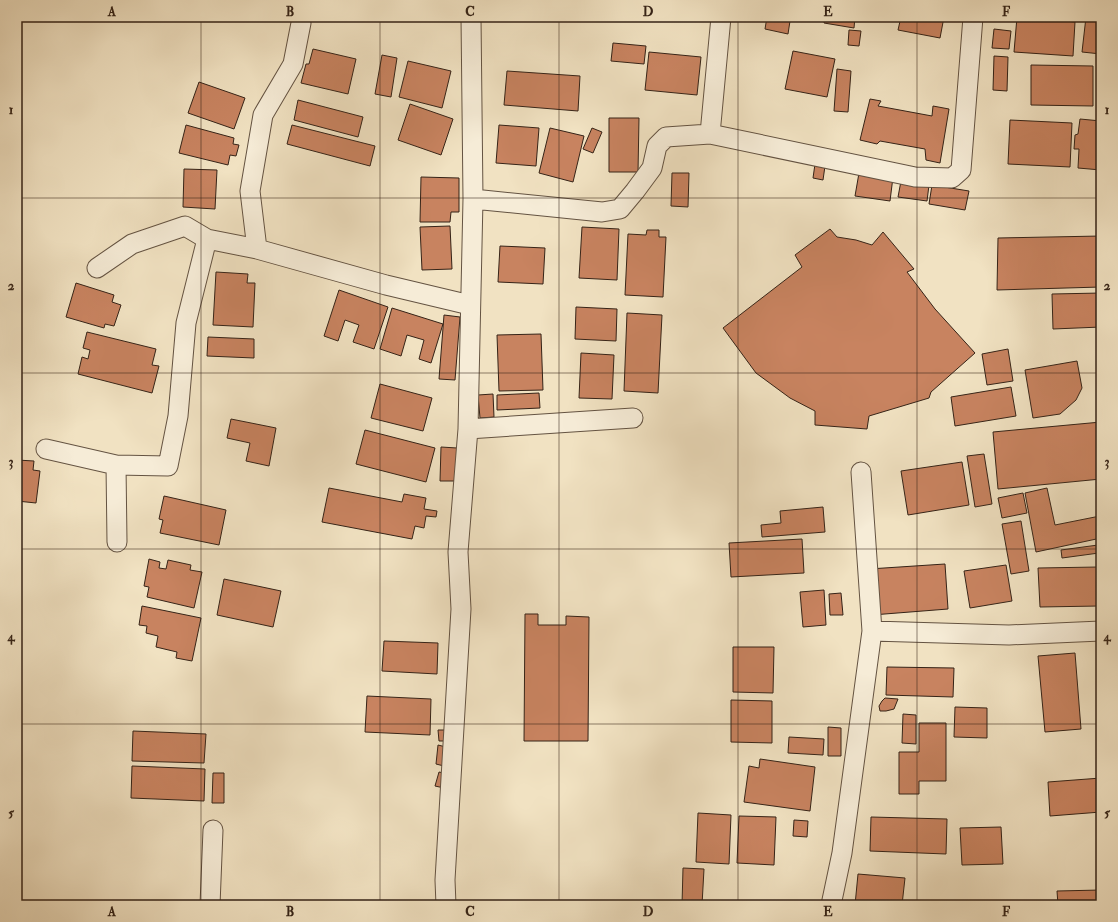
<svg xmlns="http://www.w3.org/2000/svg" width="1118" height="922" font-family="'IM FELL Double Pica',serif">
<rect width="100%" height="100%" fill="#f1e2c2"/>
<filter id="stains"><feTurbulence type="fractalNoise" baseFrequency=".005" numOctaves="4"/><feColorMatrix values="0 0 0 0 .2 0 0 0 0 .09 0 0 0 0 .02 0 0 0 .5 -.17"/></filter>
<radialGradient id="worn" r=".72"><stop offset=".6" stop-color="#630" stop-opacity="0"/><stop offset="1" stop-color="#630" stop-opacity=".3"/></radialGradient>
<path fill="#c88360" stroke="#352317" d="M 767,17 L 790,21 L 788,34 L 765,29 Z
M 825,17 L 855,17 L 854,28 L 824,23 Z
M 901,17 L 944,17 L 940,38 L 898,30 Z
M 1017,17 L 1075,22 L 1073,56 L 1014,52 Z
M 1086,17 L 1101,17 L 1101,54 L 1082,52 Z
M 994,29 L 1011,31 L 1009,49 L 992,48 Z
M 849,30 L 861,31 L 859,46 L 848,45 Z
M 613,43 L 646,46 L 644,64 L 611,61 Z
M 313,49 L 356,59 L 348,94 L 301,83 L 306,64 L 309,64 Z
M 793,51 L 835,59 L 827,97 L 785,89 Z
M 649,52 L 701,57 L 697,95 L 645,90 Z
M 382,55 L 397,58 L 391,97 L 375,94 Z
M 994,56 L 1008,57 L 1007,91 L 993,90 Z
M 408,61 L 451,71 L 442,108 L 399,97 Z
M 1031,65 L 1093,66 L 1093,106 L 1031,105 Z
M 837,69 L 851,71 L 848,112 L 834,111 Z
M 507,71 L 580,76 L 578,111 L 504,105 Z
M 199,82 L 245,98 L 234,129 L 188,113 Z
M 870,99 L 881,101 L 878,106 L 932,116 L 933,106 L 949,109 L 940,163 L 926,160 L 925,149 L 880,141 L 877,144 L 860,140 Z
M 298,100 L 363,117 L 358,137 L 294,120 Z
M 410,104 L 453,119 L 441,155 L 398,140 Z
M 609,118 L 639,118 L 638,172 L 609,172 Z
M 1080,119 L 1101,121 L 1101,170 L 1078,168 L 1079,149 L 1074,149 L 1075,135 L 1078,134 Z
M 1010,120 L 1072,123 L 1070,167 L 1008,164 Z
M 186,125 L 234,138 L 233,144 L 239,145 L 236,156 L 230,155 L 228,165 L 179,153 Z
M 292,125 L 375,146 L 370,166 L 287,144 Z
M 499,125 L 539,128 L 536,166 L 496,163 Z
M 550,128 L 584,136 L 573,182 L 539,173 Z
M 592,128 L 602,132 L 593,153 L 583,149 Z
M 815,164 L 825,166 L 823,180 L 813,178 Z
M 184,169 L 217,170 L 215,209 L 183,207 Z
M 672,173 L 689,173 L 688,207 L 671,206 Z
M 859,173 L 893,177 L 890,201 L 855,196 Z
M 421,177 L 459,178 L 459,212 L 451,212 L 450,222 L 420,222 Z
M 901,181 L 929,185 L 927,201 L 898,197 Z
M 932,185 L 969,191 L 965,210 L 929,204 Z
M 450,226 L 452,269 L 422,270 L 420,227 Z
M 582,227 L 619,229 L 617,280 L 579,278 Z
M 830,229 L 837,237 L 856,240 L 872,245 L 883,232 L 914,269 L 907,272 L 935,309 L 975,353 L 931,392 L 929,398 L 869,416 L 867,429 L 815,425 L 815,411 L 790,398 L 756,373 L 723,328 L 802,267 L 795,255 Z
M 647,230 L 659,230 L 659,237 L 666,237 L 663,297 L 625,295 L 628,234 L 646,235 Z
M 1101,236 L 1101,287 L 997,290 L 998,238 Z
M 500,246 L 545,248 L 543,284 L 498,282 Z
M 216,272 L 248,274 L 247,283 L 255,283 L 253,327 L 213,325 Z
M 76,283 L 114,295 L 112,302 L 121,305 L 114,326 L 105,324 L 104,328 L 66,317 Z
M 339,290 L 388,307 L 374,349 L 353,342 L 359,325 L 345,320 L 338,341 L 324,336 Z
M 1101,293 L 1101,327 L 1053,329 L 1052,294 Z
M 576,307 L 617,309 L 616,341 L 575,339 Z
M 392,308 L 443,324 L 431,363 L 419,359 L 424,340 L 407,335 L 401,356 L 380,349 Z
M 627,313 L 662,315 L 658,393 L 624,391 Z
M 444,315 L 460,317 L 455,380 L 439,379 Z
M 87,332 L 156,349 L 152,365 L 159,366 L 152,393 L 78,374 L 82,357 L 88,359 L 90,350 L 83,348 Z
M 541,334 L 543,390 L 499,391 L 497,335 Z
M 208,337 L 254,339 L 254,358 L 207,356 Z
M 1008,349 L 1013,381 L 987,385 L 982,354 Z
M 581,353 L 614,355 L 612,399 L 579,398 Z
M 1077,361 L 1082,388 L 1076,400 L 1060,414 L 1033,418 L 1025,370 Z
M 380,384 L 432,398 L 423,431 L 371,418 Z
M 1011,387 L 1016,416 L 955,426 L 951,397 Z
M 539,393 L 540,408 L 497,410 L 497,395 Z
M 493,394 L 494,417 L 480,418 L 478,395 Z
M 231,419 L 276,428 L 269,466 L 246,461 L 250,443 L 227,438 Z
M 1101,422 L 1101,479 L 998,489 L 993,432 Z
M 365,430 L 435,448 L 426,482 L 356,464 Z
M 441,447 L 457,448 L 456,481 L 440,481 Z
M 984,454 L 992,504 L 975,507 L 967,456 Z
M 17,460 L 34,461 L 33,470 L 40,471 L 36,503 L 17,501 Z
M 962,462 L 969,505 L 908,515 L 901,471 Z
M 329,488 L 402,502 L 404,494 L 426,498 L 424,509 L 437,511 L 436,517 L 426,516 L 424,528 L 415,526 L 412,539 L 322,522 Z
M 1047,488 L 1055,525 L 1100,516 L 1101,538 L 1036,552 L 1025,493 Z
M 1023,493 L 1027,513 L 1002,518 L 998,498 Z
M 164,496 L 226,510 L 219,545 L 160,533 L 163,520 L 159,519 Z
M 823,507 L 825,532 L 762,537 L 761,525 L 781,523 L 780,511 Z
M 1021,521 L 1029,571 L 1011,574 L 1002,524 Z
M 802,539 L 804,573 L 731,577 L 729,543 Z
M 1098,545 L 1099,553 L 1062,558 L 1061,550 Z
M 149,559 L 160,562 L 159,568 L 166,569 L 168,560 L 191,565 L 190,570 L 202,572 L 194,608 L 147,597 L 149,587 L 144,586 Z
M 945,564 L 948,609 L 872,615 L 869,569 Z
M 1006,565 L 1012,601 L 970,608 L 964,571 Z
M 1098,567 L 1099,606 L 1040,607 L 1038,568 Z
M 224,579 L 281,591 L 273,627 L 217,615 Z
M 824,590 L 826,625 L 803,627 L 800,592 Z
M 841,593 L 843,615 L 830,615 L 829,594 Z
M 142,606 L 201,618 L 192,661 L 176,658 L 177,652 L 156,647 L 158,636 L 146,633 L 147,626 L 139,625 Z
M 525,614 L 538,614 L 538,625 L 566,625 L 566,616 L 589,617 L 588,741 L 524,741 Z
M 384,641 L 438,643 L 437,674 L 382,671 Z
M 733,647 L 774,647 L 773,693 L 733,692 Z
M 1075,653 L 1081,729 L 1045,732 L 1038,656 Z
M 887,667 L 954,668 L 953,697 L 886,695 Z
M 367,696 L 431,699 L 430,735 L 365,732 Z
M 885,698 L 898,699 L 894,709 L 886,711 L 880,711 L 879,706 L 882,701 Z
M 731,700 L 772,701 L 772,743 L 731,742 Z
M 955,707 L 987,708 L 987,738 L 954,737 Z
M 903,714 L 916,715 L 916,744 L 902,743 Z
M 919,723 L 946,723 L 946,781 L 919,781 L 919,794 L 899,794 L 899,752 L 919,752 Z
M 828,727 L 841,728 L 841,756 L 828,756 Z
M 438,730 L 447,730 L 447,741 L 439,741 Z
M 133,731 L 206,734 L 204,763 L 132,761 Z
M 789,737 L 824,739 L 823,755 L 788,753 Z
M 438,745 L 446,747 L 444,766 L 436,764 Z
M 760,759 L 815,767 L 810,811 L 744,802 L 749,766 L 759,768 Z
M 132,766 L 205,769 L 204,801 L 131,798 Z
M 439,772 L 448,774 L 444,788 L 435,786 Z
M 213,773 L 224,773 L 224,803 L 212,803 Z
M 1101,778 L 1101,812 L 1050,816 L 1048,782 Z
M 698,813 L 731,815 L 729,864 L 696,862 Z
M 739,816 L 776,817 L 774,865 L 737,863 Z
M 871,817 L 947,819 L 946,854 L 870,851 Z
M 794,820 L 808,821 L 807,837 L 793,836 Z
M 1001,827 L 1003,864 L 962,865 L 960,828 Z
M 683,868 L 704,869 L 702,905 L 682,905 Z
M 858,874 L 905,878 L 902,905 L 855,905 Z
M 1101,890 L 1101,905 L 1058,905 L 1057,891 Z"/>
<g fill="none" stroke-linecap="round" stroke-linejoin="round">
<defs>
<path id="street" d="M 710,134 L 721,17
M 473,199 L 602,212 L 620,209 L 635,191 L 652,168 L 657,146 L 666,137 L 710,134 L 915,177 L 952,178 L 961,170 L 973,17
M 257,249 L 250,191 L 263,115 L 293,64 L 301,23
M 97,268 L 132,244 L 185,226 L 207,239
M 468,429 L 633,418
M 46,449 L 116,465 L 168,466 L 178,416 L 186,323 L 207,239 L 257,249 L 386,285 L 470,305
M 116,465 L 117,542
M 872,631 L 1009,635 L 1101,631
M 210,905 L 213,830
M 446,905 L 445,880 L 461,609 L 458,552 L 468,429 L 473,199 L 471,17
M 831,905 L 842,853 L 872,631 L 861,472"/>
</defs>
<use href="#street" stroke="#645342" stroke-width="21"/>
<use href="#street" stroke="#f6ecd7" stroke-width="19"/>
</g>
<path fill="none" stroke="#352317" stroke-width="1" stroke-opacity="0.55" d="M 201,17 L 201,905M 380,17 L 380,905M 559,17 L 559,905M 738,17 L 738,905M 917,17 L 917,905M 17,198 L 1101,198M 17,373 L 1101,373M 17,549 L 1101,549M 17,724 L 1101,724"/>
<rect width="1118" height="922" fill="none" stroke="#f1e2c2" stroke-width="44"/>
<rect x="22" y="22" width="1074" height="878" fill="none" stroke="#352317" stroke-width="1.5"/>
<g font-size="13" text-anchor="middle" font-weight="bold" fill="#352317">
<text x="112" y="16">A</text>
<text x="290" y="16">B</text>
<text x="470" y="16">C</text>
<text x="648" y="16">D</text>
<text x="828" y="16">E</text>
<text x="1006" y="16">F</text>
<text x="11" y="114">1</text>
<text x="1107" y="114">1</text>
<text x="11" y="290">2</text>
<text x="1107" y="290">2</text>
<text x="11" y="466">3</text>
<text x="1107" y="466">3</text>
<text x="11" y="641">4</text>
<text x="1107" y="641">4</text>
<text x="11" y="817">5</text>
<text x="1107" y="817">5</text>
<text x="112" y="916">A</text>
<text x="290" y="916">B</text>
<text x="470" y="916">C</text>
<text x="648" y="916">D</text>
<text x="828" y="916">E</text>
<text x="1006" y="916">F</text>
</g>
<rect width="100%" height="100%" filter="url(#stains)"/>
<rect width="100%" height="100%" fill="url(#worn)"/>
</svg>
